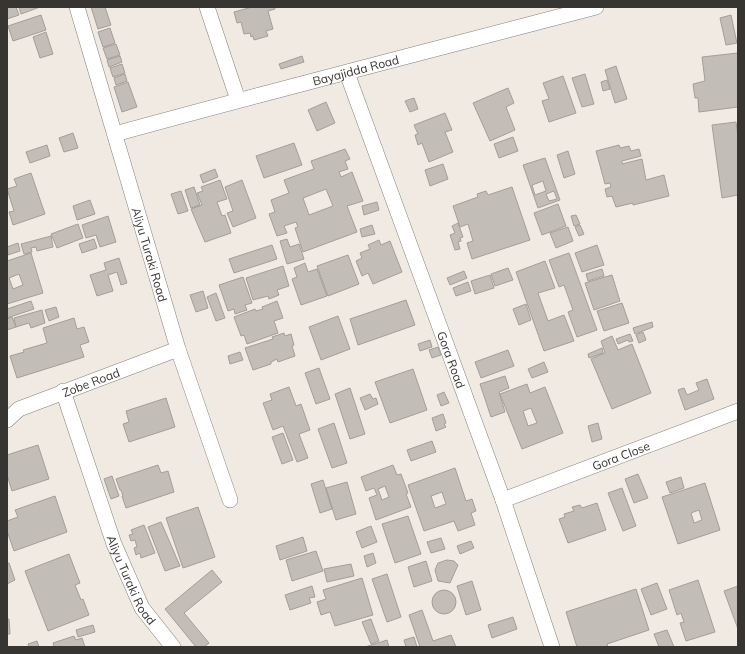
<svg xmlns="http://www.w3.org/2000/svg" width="745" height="654" font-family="Mulish,sans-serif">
<rect width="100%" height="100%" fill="#f0eae3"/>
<path fill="#c2bdb6" stroke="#a49e98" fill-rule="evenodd" d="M 7,7 L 16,7 L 19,15 L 7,19 Z
M 19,7 L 40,7 L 21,14 Z
M 91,7 L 105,7 L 111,25 L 98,29 Z
M 252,7 L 275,7 L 275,9 L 268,11 L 273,29 L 266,31 L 268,36 L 254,40 L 253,36 L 251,37 L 250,33 L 244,34 L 241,22 L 237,23 L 234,12 Z
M 41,15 L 46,30 L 13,41 L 8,26 Z
M 731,15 L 737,43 L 726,45 L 720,18 Z
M 110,28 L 115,43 L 103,47 L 98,32 Z
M 46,32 L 53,54 L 40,58 L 33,37 Z
M 116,44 L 120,55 L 107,59 L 103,48 Z
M 738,53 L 738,107 L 699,112 L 698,98 L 695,98 L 693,84 L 705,81 L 702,57 Z
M 120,56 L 122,62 L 109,67 L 107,60 Z
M 302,56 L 304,62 L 281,69 L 279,64 Z
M 122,64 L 125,73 L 113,77 L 110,68 Z
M 616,66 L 627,99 L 615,103 L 605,70 Z
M 125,74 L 127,81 L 116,85 L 114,78 Z
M 585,74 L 594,104 L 582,107 L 572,78 Z
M 563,76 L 576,113 L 549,122 L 542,101 L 549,99 L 543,83 Z
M 607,80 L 610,89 L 603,91 L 601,82 Z
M 128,82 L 137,107 L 122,112 L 114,87 Z
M 508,88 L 514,103 L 506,107 L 515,130 L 490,141 L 473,103 Z
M 414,98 L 418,109 L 410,112 L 405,101 Z
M 326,102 L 335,123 L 317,131 L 308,110 Z
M 445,113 L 452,130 L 445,132 L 453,152 L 429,162 L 422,143 L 418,145 L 415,135 L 418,134 L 414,125 Z
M 736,122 L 738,137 L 738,195 L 722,198 L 712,125 Z
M 73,133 L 78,148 L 64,152 L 59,138 Z
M 513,137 L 518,151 L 499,158 L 494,144 Z
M 294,143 L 302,165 L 264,178 L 256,156 Z
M 47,145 L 50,156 L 30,163 L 26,152 Z
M 619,145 L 620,148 L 629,146 L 631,151 L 639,149 L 641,156 L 622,161 L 622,164 L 642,159 L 646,180 L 664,175 L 669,196 L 633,205 L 633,203 L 616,207 L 612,196 L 607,197 L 605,189 L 611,187 L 610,183 L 605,184 L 596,151 Z
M 345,149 L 350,159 L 345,161 L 348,169 L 339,172 L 341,177 L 352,172 L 363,201 L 347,206 L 357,232 L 303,252 L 295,228 L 298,227 L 296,222 L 284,226 L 287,233 L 277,236 L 269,214 L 275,212 L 271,200 L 289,193 L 284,180 L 314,169 L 311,161 Z
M 568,151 L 575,174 L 564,178 L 557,155 Z
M 545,158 L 560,200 L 538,208 L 523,165 Z
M 443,164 L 448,179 L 430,186 L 425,170 Z
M 215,169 L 218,177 L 203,183 L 200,175 Z
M 31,173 L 45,214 L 13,225 L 9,212 L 14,211 L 7,189 L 17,186 L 14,179 Z
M 220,180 L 227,199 L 217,202 L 222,216 L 225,215 L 231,233 L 205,242 L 191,209 L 202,205 L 197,193 L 203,191 L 201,187 Z
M 242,180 L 256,218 L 233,227 L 227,213 L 233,211 L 225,187 Z
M 543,181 L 546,191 L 535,195 L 532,185 Z
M 194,187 L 200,205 L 191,208 L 185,190 Z
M 512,187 L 530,240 L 472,259 L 467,243 L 473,241 L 468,224 L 460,227 L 453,206 L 478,197 L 477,194 L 486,191 L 488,195 Z
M 326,189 L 333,206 L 309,215 L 303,198 Z
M 181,191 L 188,211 L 178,214 L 171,194 Z
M 554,191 L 557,199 L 549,201 L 546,194 Z
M 90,200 L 95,214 L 77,220 L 73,206 Z
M 377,202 L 379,210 L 364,215 L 362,206 Z
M 558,204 L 566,226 L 542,235 L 534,213 Z
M 576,215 L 580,224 L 574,226 L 571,216 Z
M 108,216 L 116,242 L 100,247 L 96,235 L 86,238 L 82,225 Z
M 458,223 L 463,237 L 460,238 L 461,241 L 458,242 L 460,249 L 455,250 L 450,235 L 455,233 L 452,226 Z
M 78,224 L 83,238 L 57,248 L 51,234 Z
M 372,225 L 375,234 L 362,237 L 360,229 Z
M 580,225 L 584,234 L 579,236 L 575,227 Z
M 568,227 L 573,241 L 556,248 L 550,233 Z
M 51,236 L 53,247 L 37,251 L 36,247 L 31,248 L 32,252 L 24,254 L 21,244 Z
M 94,239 L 97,248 L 82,253 L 79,244 Z
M 287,239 L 290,247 L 299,244 L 304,259 L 287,264 L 280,241 Z
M 379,240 L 381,245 L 390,241 L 402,272 L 373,284 L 368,273 L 362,276 L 356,261 L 362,258 L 360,253 L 370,249 L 368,245 Z
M 18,243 L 20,251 L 8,255 L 7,247 Z
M 272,245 L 277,259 L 234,273 L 229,259 Z
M 597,245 L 604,265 L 582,272 L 575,253 Z
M 31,253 L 43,293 L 7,304 L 7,261 Z
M 569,253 L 597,330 L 577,337 L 568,312 L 573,310 L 564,285 L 559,287 L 549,260 Z
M 348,255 L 359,284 L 328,296 L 317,266 Z
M 119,258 L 127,283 L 121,285 L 117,272 L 108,275 L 113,291 L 97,296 L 90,275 L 106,270 L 104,263 Z
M 545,261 L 555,288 L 538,293 L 548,321 L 564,315 L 574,341 L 544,351 L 516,272 Z
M 305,263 L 308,272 L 317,269 L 327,296 L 301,305 L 292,279 L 297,277 L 294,268 Z
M 283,266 L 289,286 L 277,290 L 279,295 L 269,299 L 268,296 L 253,300 L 246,278 Z
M 508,268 L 513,280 L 495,286 L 491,274 Z
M 602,269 L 604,276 L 588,281 L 586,274 Z
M 464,271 L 467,278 L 450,285 L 447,278 Z
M 19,274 L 23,285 L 13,289 L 9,278 Z
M 490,275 L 494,288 L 475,294 L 471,281 Z
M 612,275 L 620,301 L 594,310 L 585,283 Z
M 243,277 L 252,303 L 245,305 L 247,310 L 235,314 L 234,309 L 228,311 L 219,285 Z
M 468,282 L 471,291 L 456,296 L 453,288 Z
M 203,291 L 208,308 L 196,312 L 190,295 Z
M 216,293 L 225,318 L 216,321 L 207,297 Z
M 406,300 L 415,325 L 358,345 L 350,319 Z
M 31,301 L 34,309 L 7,318 L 7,309 Z
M 277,301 L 283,318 L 274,321 L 278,333 L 247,344 L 244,335 L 241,336 L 234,317 L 255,309 L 256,311 L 263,309 L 262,307 Z
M 622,303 L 629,323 L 604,331 L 597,311 Z
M 526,304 L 531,320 L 519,325 L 513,309 Z
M 56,307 L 59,317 L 49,321 L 45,310 Z
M 42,310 L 45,323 L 31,328 L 29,323 L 16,327 L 14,318 Z
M 338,316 L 350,349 L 321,360 L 309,327 Z
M 12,317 L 16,327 L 7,330 L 7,319 Z
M 74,318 L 77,329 L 84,327 L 89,342 L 80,345 L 84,357 L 17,378 L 10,356 L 24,352 L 23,350 L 47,343 L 43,328 Z
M 652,322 L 653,327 L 635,334 L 633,328 Z
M 643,332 L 646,340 L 639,343 L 636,335 Z
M 284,333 L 285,336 L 291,334 L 294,345 L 292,346 L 295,356 L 278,362 L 277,359 L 271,362 L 271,364 L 253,370 L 245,348 L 273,339 L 272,337 Z
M 630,334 L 633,341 L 629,342 L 628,340 L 618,344 L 616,339 Z
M 612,336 L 618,350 L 632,344 L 651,393 L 612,409 L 591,359 L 605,353 L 601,341 Z
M 430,340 L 432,347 L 420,351 L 418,344 Z
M 438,347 L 441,355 L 432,358 L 429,350 Z
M 602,348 L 603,353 L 589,358 L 588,354 Z
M 508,350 L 514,366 L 481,378 L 475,362 Z
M 240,352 L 243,360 L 230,364 L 228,356 Z
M 544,362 L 548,372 L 532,378 L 528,369 Z
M 319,368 L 330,399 L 316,404 L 305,373 Z
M 413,369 L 427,410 L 390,423 L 375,382 Z
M 505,376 L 509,388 L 499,392 L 505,412 L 491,417 L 480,384 Z
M 707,379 L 714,399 L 685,410 L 678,390 L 684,388 L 687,395 L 699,390 L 696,383 Z
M 527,384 L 530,393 L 545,387 L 563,433 L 522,449 L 500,394 Z
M 289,387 L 296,406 L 301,404 L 310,430 L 299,434 L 308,458 L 297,462 L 283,426 L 273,430 L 263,403 L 272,400 L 270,394 Z
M 350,388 L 365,434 L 350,439 L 335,394 Z
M 444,392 L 449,403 L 441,406 L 437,395 Z
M 370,394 L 373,399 L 376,398 L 378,404 L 365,410 L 360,398 Z
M 166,398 L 175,427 L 129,442 L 123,424 L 129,422 L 126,411 Z
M 531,408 L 537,423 L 528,426 L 523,411 Z
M 443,414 L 446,423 L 444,424 L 446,427 L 436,431 L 432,418 Z
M 334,423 L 347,463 L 332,468 L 318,429 Z
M 598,423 L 602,439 L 592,442 L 588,426 Z
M 283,433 L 293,460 L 282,464 L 272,437 Z
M 432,441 L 436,452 L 411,461 L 407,450 Z
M 38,445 L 49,479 L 12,491 L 7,475 L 7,455 Z
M 158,465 L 161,473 L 168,471 L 174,492 L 126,508 L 122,496 L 123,496 L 121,490 L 120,490 L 116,479 Z
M 393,465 L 397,475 L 401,474 L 408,493 L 406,494 L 411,507 L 376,520 L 369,498 L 377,495 L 374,488 L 366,491 L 361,477 Z
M 455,468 L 466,501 L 472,499 L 476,511 L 471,513 L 475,525 L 458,531 L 454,521 L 424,531 L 408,485 Z
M 638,474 L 648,498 L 634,503 L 625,479 Z
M 112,476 L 119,496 L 111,499 L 104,479 Z
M 681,477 L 684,488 L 670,493 L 666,482 Z
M 323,480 L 332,509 L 320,513 L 311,484 Z
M 347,482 L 356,514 L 336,520 L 326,488 Z
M 705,483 L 720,530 L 678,544 L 662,497 ZM 699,510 L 702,520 L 694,523 L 691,513 Z
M 385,486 L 389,497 L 382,500 L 378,489 Z
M 622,488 L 636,526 L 623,531 L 608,493 Z
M 442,492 L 446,504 L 435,508 L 431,496 Z
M 55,496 L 67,532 L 14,551 L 7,531 L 7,521 L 18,517 L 15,510 Z
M 597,503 L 606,530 L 568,543 L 559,519 L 565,517 L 564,514 L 574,511 L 572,507 L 580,505 L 582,508 Z
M 198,507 L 215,557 L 183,568 L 166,518 Z
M 408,516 L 421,554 L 395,563 L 382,524 Z
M 161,522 L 180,566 L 165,571 L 148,527 Z
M 144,525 L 155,553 L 141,558 L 140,553 L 136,555 L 134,548 L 137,547 L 135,540 L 131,541 L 129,535 L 133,534 L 131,530 Z
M 371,526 L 377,542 L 362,548 L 356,532 Z
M 303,537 L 307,551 L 280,560 L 276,546 Z
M 441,538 L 445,549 L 431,553 L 427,542 Z
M 471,541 L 474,548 L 460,554 L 457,546 Z
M 316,551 L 323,571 L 292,581 L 286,560 Z
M 373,553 L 376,563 L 367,567 L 364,556 Z
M 69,554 L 80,583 L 75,585 L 81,600 L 83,599 L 89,615 L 48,631 L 25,571 Z
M 447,560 L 454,561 L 458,565 L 450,583 L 438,581 L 435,570 L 438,563 Z
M 426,561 L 432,581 L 414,587 L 408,567 Z
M 7,563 L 9,563 L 15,580 L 7,584 Z
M 351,564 L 354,576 L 327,582 L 324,569 Z
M 212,570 L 222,582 L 184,613 L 209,643 L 204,647 L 196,647 L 165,609 Z
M 387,574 L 401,617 L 387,622 L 372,579 Z
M 362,578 L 373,615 L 335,626 L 330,612 L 321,615 L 317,602 L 326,599 L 323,590 Z
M 698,580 L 715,632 L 686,641 L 680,623 L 684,622 L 681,613 L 677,615 L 669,590 Z
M 472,581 L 481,610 L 466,615 L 457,586 Z
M 657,583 L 667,609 L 651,615 L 641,589 Z
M 312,586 L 315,597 L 309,598 L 311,603 L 290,610 L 285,595 Z
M 738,586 L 738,629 L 724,591 Z
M 636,589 L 649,630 L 607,644 L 608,647 L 577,647 L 566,612 Z
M432 602a12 12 0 1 1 24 0a12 12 0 1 1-24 0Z
M 422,610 L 433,641 L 451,635 L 456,647 L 420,647 L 409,615 Z
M 513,617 L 517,629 L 492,638 L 488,625 Z
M 7,619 L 9,619 L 10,634 L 7,634 Z
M 371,619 L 379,641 L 371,644 L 362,622 Z
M 93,625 L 95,632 L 78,637 L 76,630 Z
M 667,630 L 674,647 L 657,647 L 659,647 L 654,634 Z
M 74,636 L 76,640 L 82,638 L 85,647 L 54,647 L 53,643 Z
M 414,637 L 417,647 L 406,647 L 404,640 Z
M 387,640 L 389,647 L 365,647 Z
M 37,641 L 39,647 L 29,647 L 28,644 Z"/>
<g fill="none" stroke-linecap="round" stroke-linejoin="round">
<defs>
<g id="minor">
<path id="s1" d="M 77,7 L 178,349 L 230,500"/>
<path d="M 207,7 L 238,100"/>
<path id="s2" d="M 347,73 L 503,500 L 552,647"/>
<path id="s3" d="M 115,134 C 275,90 436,49 596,7"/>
<path id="s4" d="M 63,391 L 114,544 L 142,608 L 173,647"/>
<path id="s5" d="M 7,420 L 19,409 L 178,349"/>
<path id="s6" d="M 503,500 L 738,411"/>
</g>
</defs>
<use href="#minor" stroke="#87827c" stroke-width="16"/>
<use href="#minor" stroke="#fff" stroke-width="15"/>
</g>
<g text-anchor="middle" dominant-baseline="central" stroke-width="4" stroke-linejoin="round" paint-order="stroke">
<g font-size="12" fill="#373532" stroke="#f0eae3">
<text stroke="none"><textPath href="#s3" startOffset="249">Bayajidda Road</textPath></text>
<text stroke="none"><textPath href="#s1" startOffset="258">Aliyu Turaki Road</textPath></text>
<text stroke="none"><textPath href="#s2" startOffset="305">Gora Road</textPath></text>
<text stroke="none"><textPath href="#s5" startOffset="93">Zobe Road</textPath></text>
<text stroke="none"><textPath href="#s6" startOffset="126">Gora Close</textPath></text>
<text stroke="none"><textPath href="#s4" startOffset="201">Aliyu Turaki Road</textPath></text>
</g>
</g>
<rect width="745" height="654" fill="none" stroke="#373532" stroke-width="16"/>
</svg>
